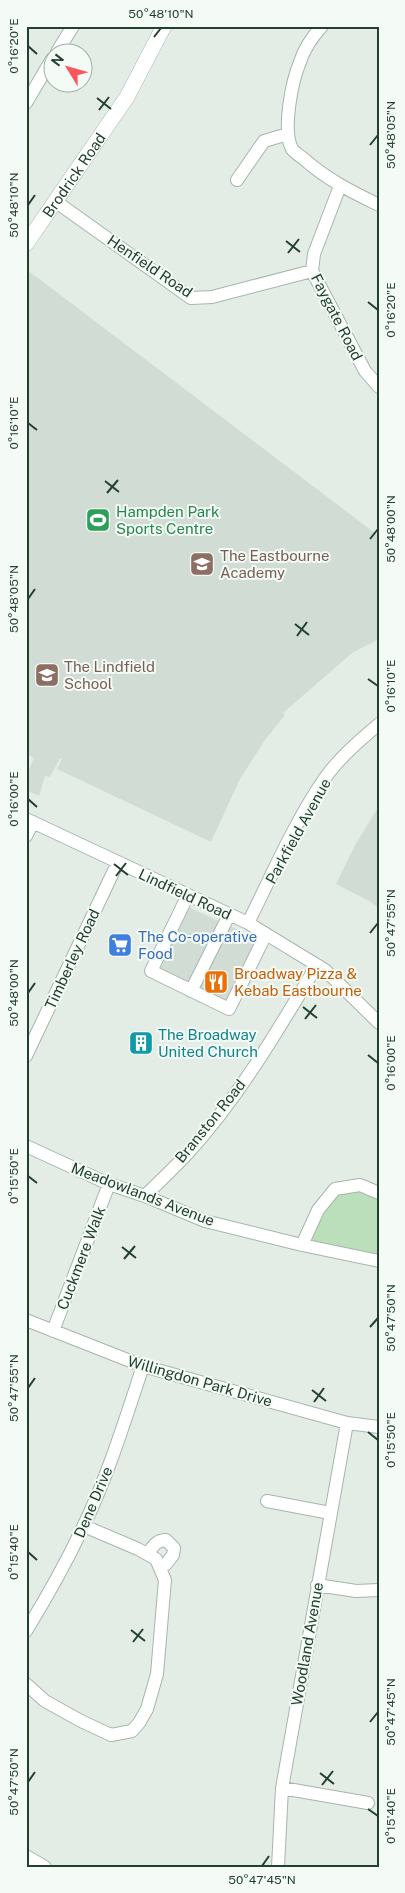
<svg xmlns="http://www.w3.org/2000/svg" width="405" height="1893" font-family="'Public Sans',sans-serif">
<rect width="100%" height="100%" fill="#e3ede6"/>
<path fill="#d1ddd4" d="M 26,269 L 379,536 L 379,639 L 352,653 L 283,713 L 285,715 L 265,740 L 240,779 L 211,842 L 57,769 L 62,759 L 60,758 L 50,777 L 45,776 L 39,796 L 26,790 L 26,777 L 34,758 L 26,754 Z
M 379,806 L 379,909 L 371,902 L 336,884 L 355,845 Z
M 186,906 L 258,939 L 228,1005 L 156,972 Z"/>
<path fill="#bbdfbb" d="M 360,1185 L 379,1193 L 379,1261 L 302,1245 L 335,1189 Z"/>
<g fill="none" stroke-linecap="round" stroke-linejoin="round">
<defs>
<path id="street" d="M 322,26 C 313,36 304,49 300,62 C 292,81 282,130 292,149 C 295,153 300,156 304,159 C 326,179 352,192 379,205
M 57,52 L 73,26
M 26,103 L 52,59
M 237,180 L 264,141 L 288,134
M 340,186 L 314,254 L 312,271 L 365,371 L 379,387
M 55,201 L 191,298 L 212,297 L 312,271
M 26,819 L 248,923 L 325,970 L 379,1023
M 26,836 L 33,822
M 188,895 L 151,971 L 229,1009 L 266,934
M 248,923 C 272,875 294,823 325,778 C 339,758 360,740 379,724
M 191,991 L 229,915
M 26,1056 L 118,862
M 26,1146 L 109,1184 L 145,1196 L 205,1221 L 302,1245 L 379,1261
M 145,1196 C 159,1182 174,1168 188,1153 C 239,1097 278,1030 317,965
M 302,1245 L 318,1210 L 335,1189 L 360,1185 L 379,1193
M 26,1320 L 143,1366 L 347,1423 L 379,1427
M 53,1331 L 109,1184
M 267,1501 L 330,1513
M 147,1554 C 153,1547 156,1540 166,1540 L 174,1548 L 173,1555 L 166,1564 L 160,1565
M 317,1585 L 356,1591 L 379,1590
M 26,1631 C 47,1597 66,1563 83,1527 C 108,1476 125,1420 143,1366
M 26,1684 L 45,1701 L 81,1721 L 111,1735 L 132,1731 L 139,1723 L 147,1709 L 157,1674 L 165,1580 L 156,1559 L 138,1549 L 84,1526
M 282,1788 L 368,1803
M 26,1856 L 45,1867
M 278,1867 L 282,1788 L 347,1423"/>
<g id="secondary">
<path id="s1" d="M 26,244 L 127,97 L 164,26"/>
</g>
</defs>
<use href="#street" stroke="#a5b6ab" stroke-width="14"/>
<use href="#secondary" stroke="#a3bdad" stroke-width="16"/>
<use href="#street" stroke="#fff" stroke-width="12"/>
<use href="#secondary" stroke="#fff" stroke-width="15"/>
</g>
<path fill="none" stroke="#21402f" stroke-width="2" d="M 154,37 L 161,28M 28,46 L 37,54M 97,98 L 111,109M 99,110 L 109,97M 370,145 L 378,135M 28,205 L 35,195M 286,241 L 300,252M 288,253 L 299,239M 368,302 L 378,310M 28,423 L 37,430M 105,481 L 119,492M 107,493 L 118,480M 370,539 L 378,529M 28,599 L 35,589M 295,624 L 309,635M 297,636 L 307,622M 368,679 L 378,686M 28,799 L 37,807M 114,864 L 128,875M 116,876 L 126,863M 370,933 L 378,923M 28,993 L 35,983M 303,1007 L 317,1018M 305,1019 L 316,1005M 368,1055 L 378,1063M 28,1176 L 37,1183M 122,1247 L 136,1258M 124,1259 L 135,1246M 370,1327 L 378,1318M 28,1388 L 35,1378M 312,1390 L 326,1401M 314,1402 L 324,1388M 368,1432 L 378,1440M 28,1552 L 37,1560M 131,1630 L 145,1641M 133,1642 L 143,1629M 370,1722 L 378,1712M 320,1773 L 334,1784M 28,1782 L 35,1772M 322,1785 L 333,1771M 368,1809 L 378,1816M 262,1866 L 269,1856"/>
<defs>
<symbol id="stadium-square" viewBox="-11 -11 22 22"><rect x="-9" y="-9" width="18" height="18" rx="4" fill="#2e9e5b" stroke="#f4faf5"/><path d="M0-5a6.5 5 0 1 0 0 10a6.5 5 0 1 0 0-10ZM-3.5-1.8h7v3.6h-7Z" fill="#fff"/></symbol>
<symbol id="school-square" viewBox="-11 -11 22 22"><rect x="-9" y="-9" width="18" height="18" rx="4" fill="#8d6e63" stroke="#f4faf5"/><path d="M0-5L7-2L0 1L-7-2ZM-4 1L0 2.5L4 1V4Q0 6-4 4Z" fill="#fff"/></symbol>
<symbol id="supermarket-square" viewBox="-11 -11 22 22"><rect x="-9" y="-9" width="18" height="18" rx="4" fill="#3f7fe0" stroke="#f4faf5"/><path d="M-6-5.5h2.5l.6 2H6L4.5 2H-2.5L-4.4-4H-6ZM-1.5 3.2a1.3 1.3 0 1 0 .1 0ZM3 3.2a1.3 1.3 0 1 0 .1 0Z" fill="#fff"/></symbol>
<symbol id="restaurant-square" viewBox="-11 -11 22 22"><rect x="-9" y="-9" width="18" height="18" rx="4" fill="#e8710a" stroke="#f4faf5"/><path d="M-5-6h1v4h1v-4h1v4h1v-4h1v5L-1.5 .5V6h-2V.5L-5-1ZM5-6V6H3V1.5H1.5Q1.5-4 5-6Z" fill="#fff"/></symbol>
<symbol id="building-square" viewBox="-11 -11 22 22"><rect x="-9" y="-9" width="18" height="18" rx="4" fill="#0f9aa8" stroke="#f4faf5"/><path d="M-4-6H4V6H1V3H-1V6H-4ZM-2.5-4.3h1.7v1.8h-1.7ZM.8-4.3h1.7v1.8H.8ZM-2.5-1h1.7V.8h-1.7ZM.8-1h1.7V.8H.8Z" fill="#fff"/></symbol>
</defs>
<g fill-rule="evenodd">
<use href="#stadium-square" x="84" y="506" width="28" height="28"/>
<use href="#school-square" x="188" y="550" width="28" height="28"/>
<use href="#school-square" x="33" y="661" width="28" height="28"/>
<use href="#supermarket-square" x="106" y="931" width="28" height="28"/>
<use href="#restaurant-square" x="202" y="968" width="28" height="28"/>
<use href="#building-square" x="127" y="1029" width="28" height="28"/>
</g>
<g text-anchor="middle" dominant-baseline="central" stroke-width="4" stroke-linejoin="round" paint-order="stroke">
<g font-size="15" fill="#21402f" stroke="#f4faf5">
<text stroke="none"><textPath href="#s1" startOffset="84">Brodrick Road</textPath></text>
<text transform="translate(150 266) rotate(34)">Henfield Road</text>
<text transform="translate(337 317) rotate(63)">Faygate Road</text>
<text transform="translate(298 831) rotate(-61)">Parkfield Avenue</text>
<text transform="translate(185 894) rotate(25)">Lindfield Road</text>
<text transform="translate(72 959) rotate(-65)">Timberley Road</text>
<text transform="translate(210 1121) rotate(-51)">Branston Road</text>
<text transform="translate(143 1194) rotate(21)">Meadowlands Avenue</text>
<text transform="translate(81 1258) rotate(-69)">Cuckmere Walk</text>
<text transform="translate(200 1381) rotate(16)">Willingdon Park Drive</text>
<text transform="translate(93 1502) rotate(-67)">Dene Drive</text>
<text transform="translate(307 1644) rotate(-80)">Woodland Avenue</text>
</g>
<g font-size="15" fill="#27864d" stroke="#f4faf5" text-anchor="start">
<text x="116" y="511">Hampden Park<tspan x="116" dy="17">Sports Centre</tspan></text>
</g>
<g font-size="15" fill="#785e54" stroke="#f4faf5" text-anchor="start">
<text x="220" y="555">The Eastbourne<tspan x="220" dy="17">Academy</tspan></text>
<text x="64" y="666">The Lindfield<tspan x="64" dy="17">School</tspan></text>
</g>
<g font-size="15" fill="#366cbe" stroke="#f4faf5" text-anchor="start">
<text x="138" y="936">The Co-operative<tspan x="138" dy="17">Food</tspan></text>
</g>
<g font-size="15" fill="#c56008" stroke="#f4faf5" text-anchor="start">
<text x="234" y="973">Broadway Pizza &amp;<tspan x="234" dy="17">Kebab Eastbourne</tspan></text>
</g>
<g font-size="15" fill="#0d838f" stroke="#f4faf5" text-anchor="start">
<text x="158" y="1034">The Broadway<tspan x="158" dy="17">United Church</tspan></text>
</g>
</g>
<rect width="405" height="1893" fill="none" stroke="#f4faf5" stroke-width="55"/>
<g transform="translate(68 68) rotate(307)"><circle r="24" fill="#f4faf5" stroke="#a0b0a6"/>
<path d="M0-4L9 19L0 12L-9 19Z" fill="#f8565c"/>
<text y="-8" font-size="14" font-weight="bold" text-anchor="middle" fill="#21402f">N</text>
</g>
<rect x="28" y="28" width="350" height="1838" fill="none" stroke="#21402f" stroke-width="2"/>
<g font-size="12" text-anchor="middle" fill="#21402f">
<text x="161" y="18">50°48'10"N</text>
<text transform="translate(14 46) rotate(-90)" y="4">0°16'20"E</text>
<text transform="translate(391 135) rotate(-90)" y="4">50°48'05"N</text>
<text transform="translate(14 205) rotate(-90)" y="4">50°48'10"N</text>
<text transform="translate(391 310) rotate(-90)" y="4">0°16'20"E</text>
<text transform="translate(14 423) rotate(-90)" y="4">0°16'10"E</text>
<text transform="translate(391 529) rotate(-90)" y="4">50°48'00"N</text>
<text transform="translate(14 599) rotate(-90)" y="4">50°48'05"N</text>
<text transform="translate(391 686) rotate(-90)" y="4">0°16'10"E</text>
<text transform="translate(14 799) rotate(-90)" y="4">0°16'00"E</text>
<text transform="translate(391 923) rotate(-90)" y="4">50°47'55"N</text>
<text transform="translate(14 993) rotate(-90)" y="4">50°48'00"N</text>
<text transform="translate(391 1063) rotate(-90)" y="4">0°16'00"E</text>
<text transform="translate(14 1176) rotate(-90)" y="4">0°15'50"E</text>
<text transform="translate(391 1318) rotate(-90)" y="4">50°47'50"N</text>
<text transform="translate(14 1388) rotate(-90)" y="4">50°47'55"N</text>
<text transform="translate(391 1440) rotate(-90)" y="4">0°15'50"E</text>
<text transform="translate(14 1552) rotate(-90)" y="4">0°15'40"E</text>
<text transform="translate(391 1712) rotate(-90)" y="4">50°47'45"N</text>
<text transform="translate(14 1782) rotate(-90)" y="4">50°47'50"N</text>
<text transform="translate(391 1816) rotate(-90)" y="4">0°15'40"E</text>
<text x="262" y="1884">50°47'45"N</text>
</g>
</svg>
